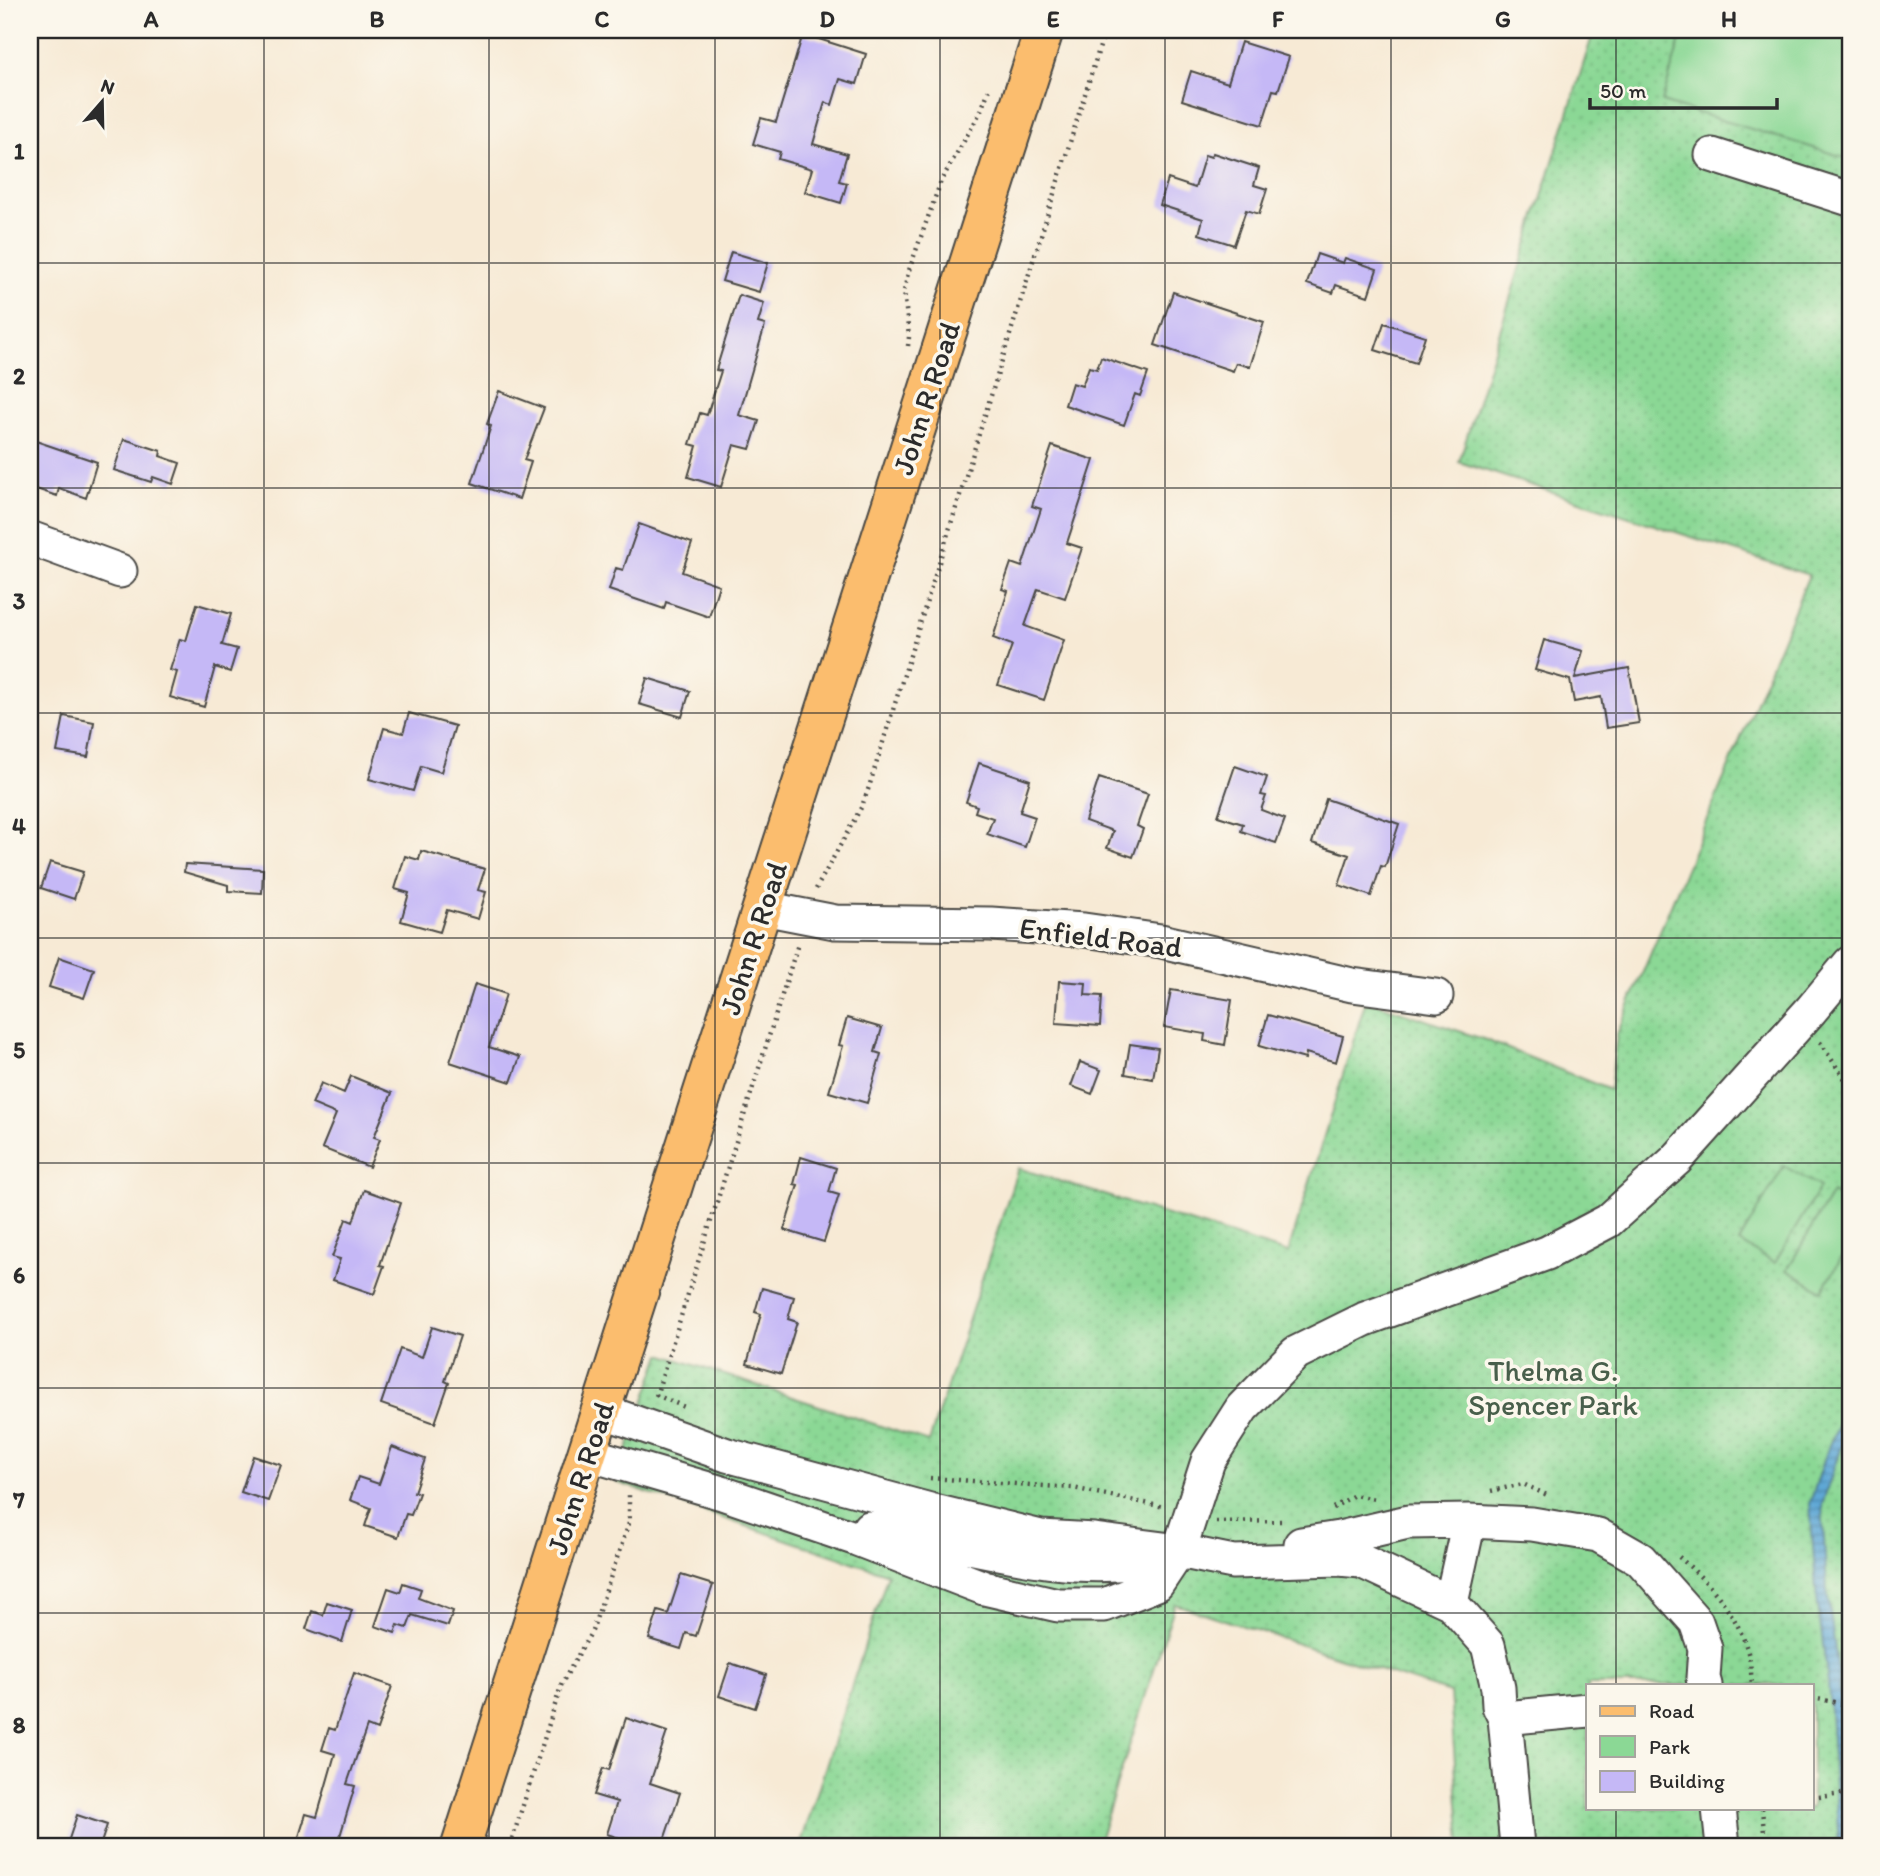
<svg xmlns="http://www.w3.org/2000/svg" width="1880" height="1876" font-family="Itim,sans-serif">
<defs>
<pattern id="green-dots" width="8" height="8" patternUnits="userSpaceOnUse" patternTransform="scale(1.75)"><rect width="8" height="8" fill="#8bd895"/><path d="M2 2h.1M6 6h.1" fill="none" stroke="#78ba81" stroke-width="1.8" stroke-linecap="round"/></pattern>
<pattern id="water-rules" width="6" height="5" patternUnits="userSpaceOnUse" patternTransform="scale(1.75)"><rect width="6" height="5" fill="#5ea8d6"/><path d="M0 2.5h6" fill="none" stroke="#4e89ae"/></pattern>
</defs>
<rect width="100%" height="100%" fill="#fbf7ec"/>
<filter id="ink" filterUnits="userSpaceOnUse"><feTurbulence type="fractalNoise" baseFrequency=".0143" numOctaves="2"/><feDisplacementMap in="SourceGraphic" scale="14" xChannelSelector="R" yChannelSelector="G"/><feConvolveMatrix kernelMatrix="1 2 1 2 8 2 1 2 1" color-interpolation-filters="sRGB"/></filter>
<filter id="wash" filterUnits="userSpaceOnUse"><feTurbulence type="fractalNoise" baseFrequency=".00686" numOctaves="4" result="noise"/><feDisplacementMap in="SourceGraphic" scale="28" xChannelSelector="R" yChannelSelector="G"/><feGaussianBlur stdDeviation="1.57" result="paint"/><feColorMatrix in="noise" values="0 0 0 0 0 0 0 0 0 0 0 0 0 0 0 0 0 1.4 0 .05"/><feComposite in="paint" operator="in"/></filter>
<g filter="url(#wash)">
<rect width="100%" height="100%" fill="#f7ead5"/>
<path fill="url(#green-dots)" stroke="#5b8260" stroke-width="2" fill-rule="evenodd" d="M 1594,30 L 1850,30 L 1850,1846 L 1461,1846 L 1450,1693 L 1175,1604 L 1097,1846 L 800,1846 L 888,1574 L 616,1482 L 661,1354 L 929,1442 L 1018,1168 L 1288,1253 L 1366,1000 L 1486,1040 L 1610,1090 L 1617,1034 L 1809,575 L 1459,462 ZM 1588,1685 L 1812,1685 L 1812,1808 L 1588,1808 Z"/>
<path fill="#8bd895" stroke="#5b8260" stroke-width="2" d="M 1683,30 L 1850,30 L 1850,159 L 1662,102 Z
M 1784,1166 L 1820,1187 L 1775,1263 L 1739,1242 Z
M 1832,1193 L 1850,1204 L 1850,1243 L 1822,1291 L 1787,1270 Z"/>
<path fill="url(#water-rules)" stroke="#446a80" stroke-width="2" d="M 1850,1390 L 1850,1428 L 1840,1449 L 1822,1505 L 1827,1590 L 1839,1679 L 1850,1846 L 1839,1846 L 1828,1683 L 1816,1590 L 1810,1503 L 1829,1445 L 1837,1429 Z"/>
<g id="blocks">
<path fill="#c5b8f6" d="M 803,34 L 866,54 L 857,84 L 840,79 L 832,105 L 825,102 L 813,144 L 847,154 L 839,181 L 847,183 L 841,203 L 805,192 L 812,169 L 778,159 L 780,152 L 753,144 L 761,118 L 776,122 Z
M 1241,42 L 1289,57 L 1278,91 L 1273,90 L 1262,125 L 1182,100 L 1191,71 L 1228,83 Z
M 1213,153 L 1259,168 L 1254,185 L 1267,189 L 1259,214 L 1246,210 L 1234,245 L 1199,234 L 1203,219 L 1160,205 L 1168,179 L 1195,188 L 1205,155 L 1211,157 Z
M 731,252 L 768,263 L 759,292 L 722,281 Z
M 1317,254 L 1343,263 L 1345,258 L 1377,269 L 1368,296 L 1336,285 L 1333,293 L 1307,284 Z
M 1173,292 L 1264,322 L 1250,367 L 1236,363 L 1233,371 L 1155,345 Z
M 739,295 L 764,303 L 758,323 L 765,325 L 739,415 L 759,421 L 750,449 L 734,445 L 721,487 L 688,477 L 697,446 L 690,444 L 700,413 L 707,415 L 721,371 L 716,370 Z
M 1384,323 L 1425,336 L 1416,363 L 1375,350 Z
M 1101,357 L 1148,373 L 1140,396 L 1135,394 L 1124,425 L 1065,405 L 1072,383 L 1082,386 L 1089,367 L 1097,369 Z
M 499,391 L 544,408 L 524,460 L 531,462 L 519,499 L 472,483 L 491,426 L 487,424 Z
M 30,439 L 97,462 L 86,498 L 59,488 L 57,496 L 30,487 Z
M 124,439 L 161,451 L 160,456 L 180,463 L 173,484 L 153,477 L 151,482 L 114,470 Z
M 1052,446 L 1094,460 L 1067,543 L 1082,548 L 1065,598 L 1038,589 L 1025,626 L 1064,640 L 1044,700 L 998,685 L 1012,645 L 993,638 L 1008,591 L 1002,589 L 1011,563 L 1022,567 L 1041,509 L 1032,506 Z
M 639,524 L 692,543 L 682,572 L 719,585 L 709,617 L 666,602 L 664,609 L 609,590 L 616,568 L 623,570 Z
M 197,604 L 231,614 L 222,645 L 237,649 L 230,672 L 215,667 L 204,707 L 170,697 L 177,672 L 170,670 L 180,639 L 186,641 Z
M 1544,640 L 1583,651 L 1575,678 L 1629,668 L 1639,723 L 1606,728 L 1601,697 L 1574,702 L 1570,680 L 1535,670 Z
M 647,678 L 690,691 L 682,717 L 639,704 Z
M 409,713 L 455,726 L 441,772 L 421,766 L 413,791 L 369,779 L 384,728 L 403,733 Z
M 64,716 L 94,722 L 88,757 L 57,752 Z
M 979,763 L 1030,780 L 1020,812 L 1035,817 L 1025,847 L 987,834 L 993,818 L 975,812 L 977,806 L 966,802 Z
M 1235,766 L 1267,777 L 1261,795 L 1266,796 L 1261,810 L 1285,819 L 1276,843 L 1241,831 L 1243,824 L 1218,816 Z
M 1099,778 L 1148,794 L 1137,826 L 1143,829 L 1133,857 L 1107,848 L 1113,831 L 1085,821 Z
M 1326,799 L 1399,824 L 1385,867 L 1381,866 L 1371,896 L 1339,885 L 1349,855 L 1312,843 Z
M 421,851 L 485,869 L 478,890 L 486,892 L 478,919 L 447,910 L 440,932 L 401,921 L 409,893 L 395,889 L 405,856 L 419,860 Z
M 50,862 L 83,872 L 74,899 L 41,888 Z
M 185,864 L 263,869 L 262,893 L 228,891 L 228,885 L 184,872 Z
M 59,957 L 94,969 L 84,998 L 49,987 Z
M 1059,981 L 1086,983 L 1085,995 L 1102,996 L 1100,1026 L 1056,1023 Z
M 475,984 L 506,994 L 489,1047 L 520,1057 L 511,1082 L 450,1062 Z
M 1171,990 L 1232,1000 L 1225,1045 L 1204,1041 L 1205,1034 L 1164,1027 Z
M 1268,1015 L 1343,1036 L 1336,1062 L 1306,1053 L 1305,1059 L 1259,1046 Z
M 847,1018 L 882,1028 L 875,1052 L 881,1054 L 867,1103 L 829,1092 L 843,1046 L 839,1045 Z
M 1130,1044 L 1158,1048 L 1153,1079 L 1125,1074 Z
M 1080,1062 L 1101,1070 L 1092,1094 L 1071,1086 Z
M 351,1076 L 392,1093 L 374,1137 L 380,1139 L 369,1167 L 322,1148 L 336,1114 L 312,1104 L 321,1083 L 344,1093 Z
M 801,1157 L 836,1168 L 829,1192 L 839,1195 L 824,1242 L 784,1230 L 798,1185 L 794,1184 Z
M 364,1190 L 401,1203 L 380,1265 L 384,1266 L 374,1294 L 333,1280 L 340,1259 L 332,1257 L 346,1219 L 353,1222 Z
M 762,1288 L 794,1297 L 788,1319 L 797,1322 L 781,1374 L 747,1364 L 761,1314 L 755,1312 Z
M 432,1327 L 460,1336 L 445,1381 L 449,1383 L 435,1423 L 381,1404 L 400,1349 L 422,1357 Z
M 392,1447 L 425,1459 L 414,1492 L 419,1493 L 411,1515 L 406,1514 L 398,1537 L 365,1526 L 371,1508 L 350,1500 L 358,1477 L 379,1484 Z
M 253,1456 L 281,1465 L 268,1501 L 241,1492 Z
M 681,1575 L 713,1585 L 696,1636 L 686,1633 L 681,1649 L 649,1639 L 658,1611 L 668,1614 Z
M 403,1583 L 421,1589 L 418,1598 L 453,1611 L 448,1626 L 412,1615 L 407,1628 L 398,1625 L 395,1633 L 375,1626 L 388,1588 L 400,1592 Z
M 327,1602 L 352,1610 L 342,1642 L 306,1629 L 312,1611 L 323,1615 Z
M 730,1663 L 766,1675 L 755,1708 L 719,1696 Z
M 354,1673 L 392,1686 L 377,1730 L 367,1726 L 347,1784 L 355,1786 L 337,1846 L 296,1846 L 306,1814 L 317,1817 L 335,1754 L 322,1750 L 329,1728 L 335,1730 Z
M 626,1718 L 667,1732 L 650,1783 L 680,1793 L 662,1846 L 644,1846 L 607,1834 L 617,1802 L 594,1795 L 603,1768 L 609,1770 Z
M 77,1815 L 107,1825 L 100,1846 L 81,1846 L 68,1842 Z"/>
</g>
</g>
<g filter="url(#ink)">
<use href="#blocks" fill-opacity="0" stroke="#4a4844" stroke-width="2"/>
<g fill="none" stroke-linecap="round" stroke-linejoin="round">
<defs>
<path id="minor" d="M 1712,155 L 1850,199
M 30,538 L 120,571
M 763,908 L 835,922 L 991,924 L 1084,930 L 1161,941 L 1352,985 L 1436,996
M 602,1411 L 727,1455 L 930,1510 L 1041,1537 L 1094,1540 L 1179,1551 L 1233,1562 L 1339,1559 L 1361,1561 L 1451,1603 L 1488,1645 L 1498,1688 L 1499,1706 L 1505,1718 L 1588,1710
M 588,1454 L 722,1493 L 857,1539 L 984,1588 L 1058,1605 L 1104,1605 L 1157,1584 L 1179,1551 L 1208,1461 L 1242,1408 L 1296,1353 L 1365,1319 L 1547,1253 L 1608,1221 L 1676,1160 L 1811,1010 L 1850,963
M 869,1528 C 888,1529 908,1535 927,1538 C 989,1551 1082,1575 1144,1560
M 1301,1544 L 1339,1538 L 1408,1522 L 1469,1521 L 1532,1524 L 1598,1535 L 1640,1559 L 1696,1622 L 1705,1648 L 1703,1678 L 1705,1685
M 1451,1603 L 1469,1521
M 1505,1718 L 1517,1846
M 1719,1808 L 1723,1846"/>
<path id="major" d="M 461,1846 L 1044,30"/>
</defs>
<use href="#minor" stroke="#4a4844" stroke-width="37"/>
<use href="#major" stroke="#4a4844" stroke-width="42"/>
<path stroke="#4a4844" stroke-width="4.5" stroke-dasharray="2 5" stroke-linecap="butt" d="M 908,346 L 909,337 L 904,291 L 908,273 L 941,181 L 980,113 L 989,90
M 816,889 L 862,806 L 869,787 L 1105,30
M 1820,1042 L 1850,1087
M 656,1395 L 687,1408
M 656,1396 L 798,944
M 930,1478 L 1073,1488 L 1164,1507
M 1491,1491 L 1523,1484 L 1549,1496
M 1333,1508 L 1354,1495 L 1375,1499
M 1216,1522 L 1284,1521
M 1679,1557 C 1709,1583 1738,1613 1748,1653 C 1751,1663 1751,1675 1752,1685
M 1812,1698 L 1850,1705
M 1812,1798 L 1850,1793
M 1762,1808 L 1765,1846
M 510,1846 L 562,1683 L 592,1631 L 629,1523 L 629,1495"/>
<use href="#minor" stroke="#fff" stroke-width="33"/>
<use href="#major" stroke="#fbbd6e" stroke-width="38"/>
</g>
</g>
<path fill="none" stroke="#2b2b2b" stroke-width="2" stroke-opacity="0.55" d="M 264,30 L 264,1846M 489,30 L 489,1846M 715,30 L 715,1846M 940,30 L 940,1846M 1165,30 L 1165,1846M 1391,30 L 1391,1846M 1616,30 L 1616,1685M 30,263 L 1850,263M 30,488 L 1850,488M 30,713 L 1850,713M 30,938 L 1850,938M 30,1163 L 1850,1163M 30,1388 L 1850,1388M 30,1613 L 1850,1613M 1616,1808 L 1616,1846"/>
<g text-anchor="middle" dominant-baseline="central" stroke-width="7" stroke-linejoin="round" paint-order="stroke">
<g font-size="30" fill="#2b2b2b" stroke="#fbf7ec">
<text transform="translate(926 398) rotate(-72)">John R Road</text>
<text transform="translate(1101 937) rotate(7)">Enfield Road</text>
<text transform="translate(753 938) rotate(-72)">John R Road</text>
<text transform="translate(580 1478) rotate(-72)">John R Road</text>
</g>
<g font-size="30" fill="#485f4b" stroke="#fbf7ec">
<text x="1553" y="1370">Thelma G.<tspan x="1553" dy="34">Spencer Park</tspan></text>
</g>
</g>
<rect width="1880" height="1876" fill="none" stroke="#fbf7ec" stroke-width="77"/>
<rect x="1586" y="1684" width="228" height="126" fill="#fbf7ec" stroke="#a8a59f" stroke-width="2"/>
<rect x="1600" y="1706" width="35" height="10" fill="#fbbd6e" stroke="#a8a59f" stroke-width="2"/>
<text x="1649" y="1718" font-size="21" fill="#2b2b2b">Road</text>
<rect x="1600" y="1736" width="35" height="21" fill="#8bd895" stroke="#a8a59f" stroke-width="2"/>
<text x="1649" y="1754" font-size="21" fill="#2b2b2b">Park</text>
<rect x="1600" y="1771" width="35" height="21" fill="#c5b8f6" stroke="#a8a59f" stroke-width="2"/>
<text x="1649" y="1788" font-size="21" fill="#2b2b2b">Building</text>
<g transform="translate(102 102) rotate(20)" stroke="#fbf7ec" stroke-width="5" paint-order="stroke">
<path d="M0-5L12 26L0 18L-12 26Z" fill="#2b2b2b"/>
<text y="-10" font-size="19" font-weight="bold" text-anchor="middle" fill="#2b2b2b">N</text>
</g>
<path d="M1590 98v10h187v-10" fill="none" stroke="#2b2b2b" stroke-width="3.5"/>
<text x="1600" y="98" font-size="21" fill="#2b2b2b" stroke="#fbf7ec" stroke-width="5" paint-order="stroke">50 m</text>
<rect x="38" y="38" width="1804" height="1800" fill="none" stroke="#2b2b2b" stroke-width="2.5"/>
<g font-size="23" text-anchor="middle" font-weight="bold" fill="#2b2b2b">
<text x="151" y="27">A</text>
<text x="377" y="27">B</text>
<text x="602" y="27">C</text>
<text x="827" y="27">D</text>
<text x="1053" y="27">E</text>
<text x="1278" y="27">F</text>
<text x="1503" y="27">G</text>
<text x="1729" y="27">H</text>
<text x="19" y="159">1</text>
<text x="19" y="384">2</text>
<text x="19" y="609">3</text>
<text x="19" y="834">4</text>
<text x="19" y="1058">5</text>
<text x="19" y="1283">6</text>
<text x="19" y="1508">7</text>
<text x="19" y="1733">8</text>
</g>
</svg>
